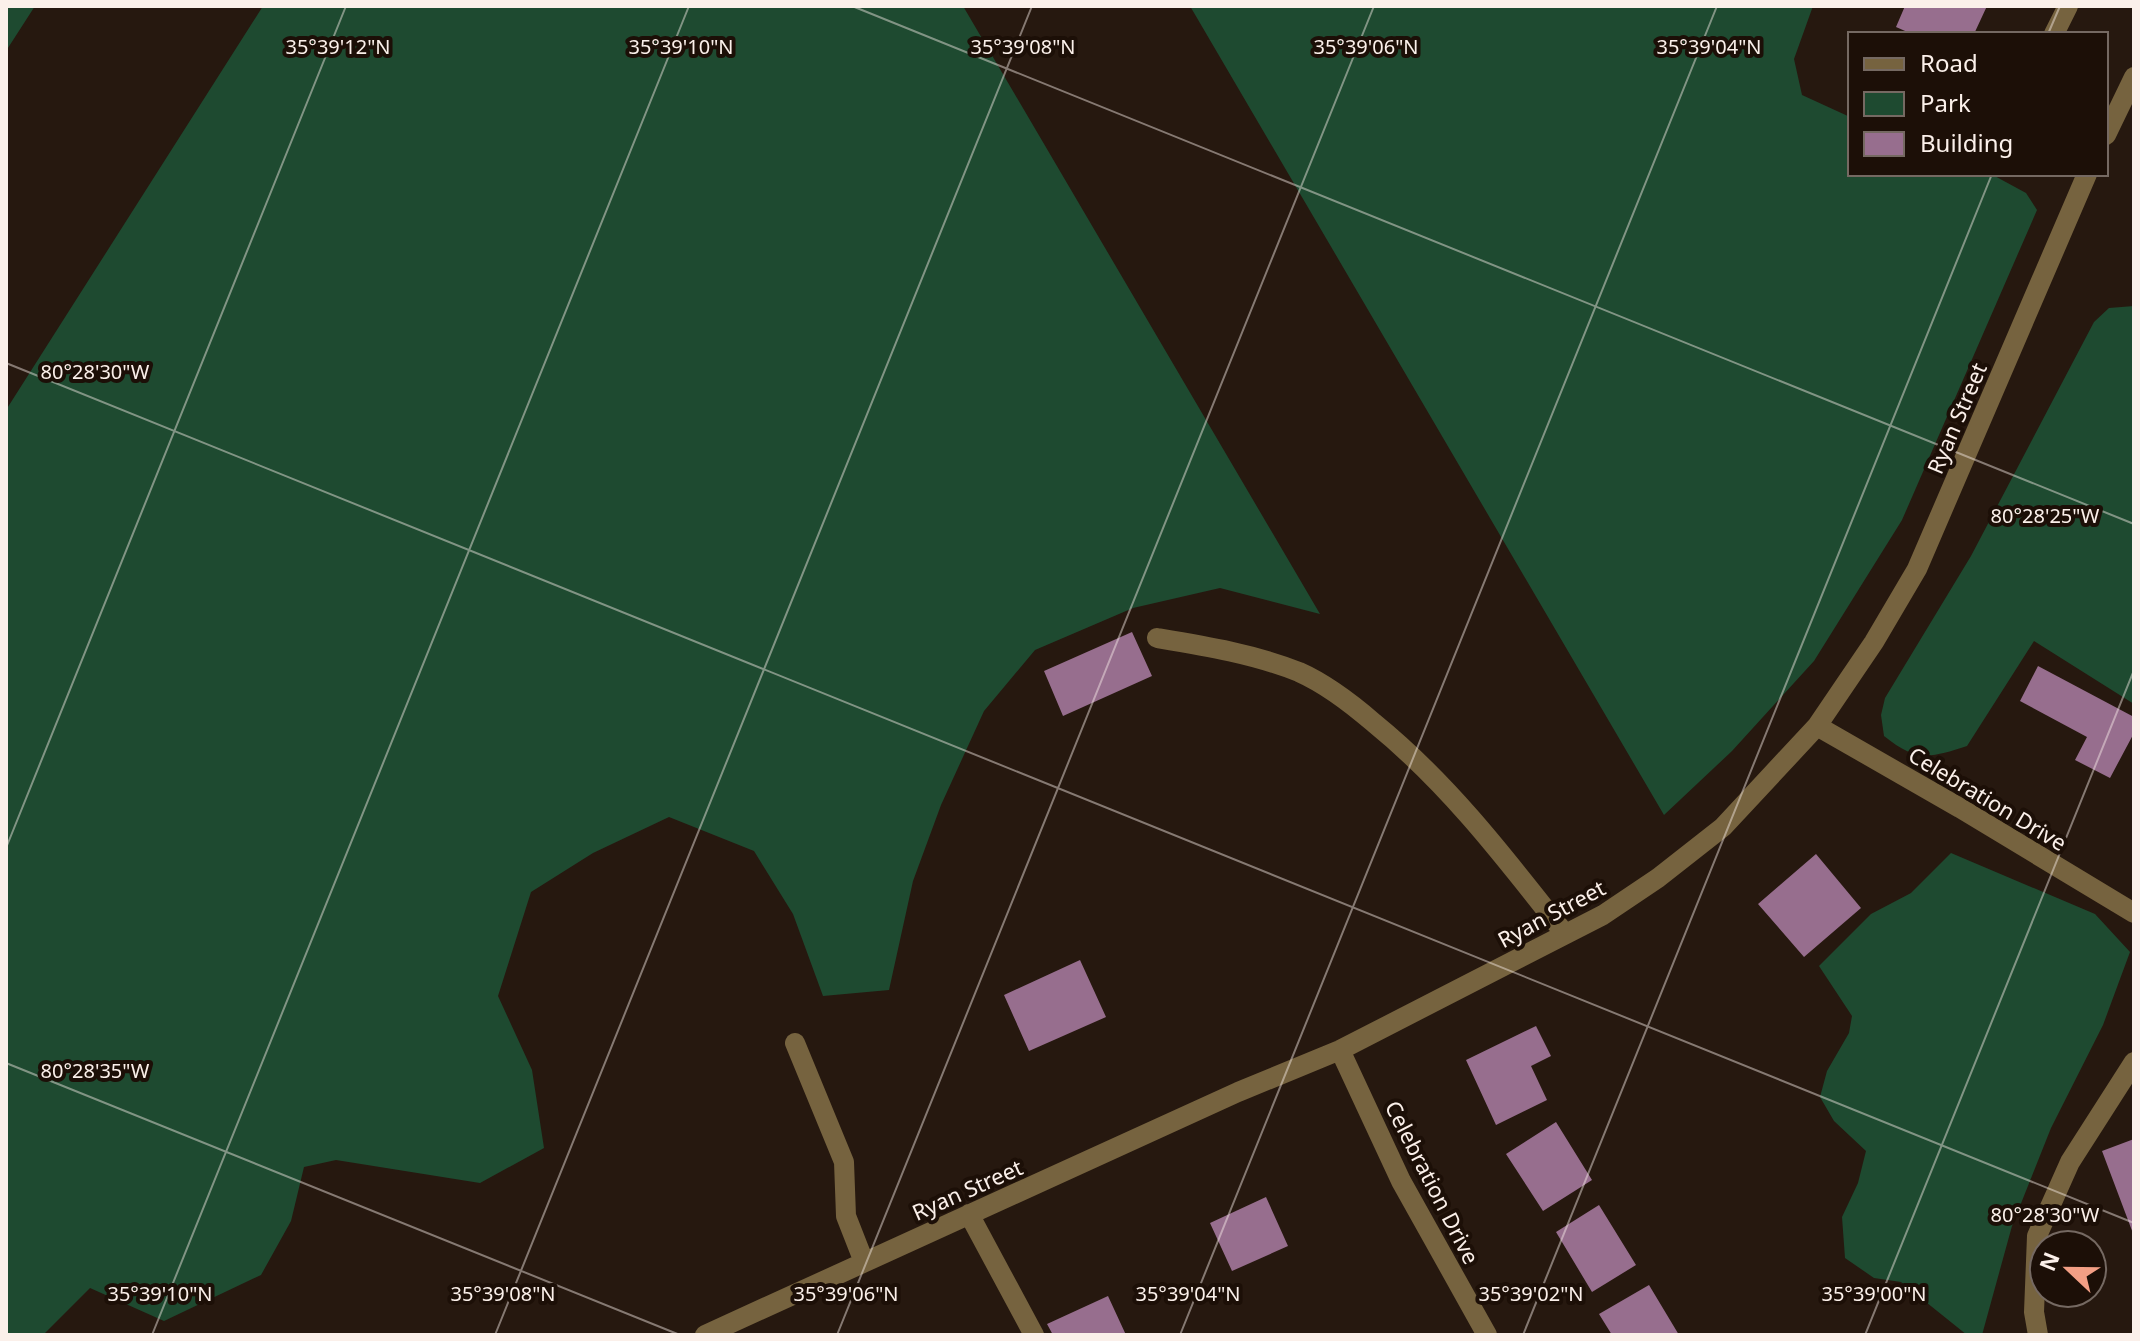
<svg xmlns="http://www.w3.org/2000/svg" width="2140" height="1341" font-family="'Noto Sans',sans-serif">
<rect width="100%" height="100%" fill="#26180f"/>
<path fill="#1e4a30" d="M 6,6 L 35,6 L 6,51 Z
M 263,6 L 963,6 L 1320,614 L 1220,588 L 1133,608 L 1035,650 L 984,711 L 941,805 L 913,881 L 889,990 L 823,996 L 793,914 L 754,851 L 669,817 L 593,853 L 531,892 L 498,996 L 532,1070 L 544,1148 L 480,1183 L 336,1160 L 304,1167 L 291,1221 L 261,1275 L 164,1321 L 90,1288 L 43,1335 L 6,1335 L 6,410 Z
M 1190,6 L 1813,6 L 1794,59 L 1802,95 L 1850,117 L 1850,174 L 1991,174 L 2026,193 L 2037,210 L 1902,520 L 1814,661 L 1732,751 L 1664,815 Z
M 2134,306 L 2134,704 L 2034,641 L 1967,746 C 1930,758 1916,762 1884,736 L 1881,715 L 1885,698 L 1971,556 L 2094,322 L 2109,308 Z
M 1951,853 L 2095,914 L 2130,952 L 2103,1025 L 2051,1128 L 2012,1226 L 1982,1335 L 1967,1335 L 1901,1282 L 1874,1278 L 1845,1258 L 1842,1217 L 1858,1183 L 1866,1151 L 1834,1121 L 1820,1097 L 1827,1071 L 1849,1033 L 1852,1016 L 1819,966 L 1871,914 L 1911,893 Z"/>
<path fill="#976e8e" d="M 1905,6 L 1987,6 L 1974,34 L 1912,34 L 1896,27 Z
M 1132,632 L 1152,676 L 1063,716 L 1044,671 Z
M 2038,666 L 2134,717 L 2134,733 L 2110,778 L 2075,760 L 2087,737 L 2020,701 Z
M 1816,854 L 1861,908 L 1804,957 L 1758,904 Z
M 1080,960 L 1106,1017 L 1029,1051 L 1004,995 Z
M 1536,1026 L 1551,1056 L 1531,1066 L 1547,1100 L 1496,1125 L 1466,1060 Z
M 1556,1122 L 1592,1180 L 1543,1211 L 1506,1154 Z
M 2134,1139 L 2134,1236 L 2102,1151 Z
M 1266,1197 L 1288,1246 L 1232,1271 L 1210,1223 Z
M 1599,1205 L 1636,1265 L 1592,1292 L 1556,1232 Z
M 1649,1285 L 1679,1335 L 1612,1335 L 1599,1314 Z
M 1108,1296 L 1126,1335 L 1053,1335 L 1047,1324 Z"/>
<g fill="none" stroke-linecap="round" stroke-linejoin="round">
<path stroke="#76633f" stroke-width="20" d="M 2054,34 L 2068,6
M 2106,135 L 2134,77
M 1157,638 C 1205,646 1254,654 1299,672 C 1326,684 1352,704 1374,723 C 1449,784 1506,859 1565,934
M 1817,726 L 1960,808 L 2134,913
M 795,1043 L 844,1162 L 846,1216 L 864,1262
M 1340,1050 L 1401,1181 L 1487,1335
M 969,1214 L 1034,1335
M 705,1335 L 1238,1092 L 1340,1050 L 1603,915 L 1658,878 L 1723,827 L 1817,726 L 1874,642 L 1917,569 L 2087,174
M 2038,1335 L 2034,1312 L 2037,1236 L 2070,1162 L 2134,1062"/>
</g>
<path fill="none" stroke="#fbf0ea" stroke-width="2" stroke-opacity="0.45" d="M 852,6 L 2134,524M 2048,34 L 2060,6M 6,363 L 2134,1223M 6,848 L 346,6M 6,1063 L 680,1335M 152,1335 L 689,6M 495,1335 L 1032,6M 837,1335 L 1374,6M 1180,1335 L 1717,6M 1523,1335 L 1992,174M 1865,1335 L 2134,670"/>
<g text-anchor="middle" dominant-baseline="central" stroke-width="8" stroke-linejoin="round" paint-order="stroke">
<g font-size="22" fill="#fbf0ea" stroke="#1c0f07">
<text transform="translate(1956 418) rotate(-67)">Ryan Street</text>
<text transform="translate(1988 798) rotate(31)">Celebration Drive</text>
<text transform="translate(1551 913) rotate(-28)">Ryan Street</text>
<text transform="translate(1433 1182) rotate(63)">Celebration Drive</text>
<text transform="translate(967 1189) rotate(-24)">Ryan Street</text>
</g>
</g>
<g font-size="20" text-anchor="middle" fill="#fbf0ea" stroke="#1c0f07" stroke-width="8" stroke-linejoin="round" paint-order="stroke">
<text x="338" y="54">35°39'12"N</text>
<text x="681" y="54">35°39'10"N</text>
<text x="1023" y="54">35°39'08"N</text>
<text x="1366" y="54">35°39'06"N</text>
<text x="1709" y="54">35°39'04"N</text>
<text x="95" y="379">80°28'30"W</text>
<text x="2045" y="523">80°28'25"W</text>
<text x="95" y="1078">80°28'35"W</text>
<text x="2045" y="1222">80°28'30"W</text>
<text x="160" y="1301">35°39'10"N</text>
<text x="503" y="1301">35°39'08"N</text>
<text x="846" y="1301">35°39'06"N</text>
<text x="1188" y="1301">35°39'04"N</text>
<text x="1531" y="1301">35°39'02"N</text>
<text x="1874" y="1301">35°39'00"N</text>
</g>
<rect width="2140" height="1341" fill="none" stroke="#fbf0ea" stroke-width="16"/>
<rect x="1848" y="32" width="260" height="144" fill="#1c0f07" stroke="#756962" stroke-width="2"/>
<rect x="1864" y="58" width="40" height="12" fill="#76633f" stroke="#756962" stroke-width="2"/>
<text x="1920" y="72" font-size="24" fill="#fbf0ea">Road</text>
<rect x="1864" y="92" width="40" height="24" fill="#1e4a30" stroke="#756962" stroke-width="2"/>
<text x="1920" y="112" font-size="24" fill="#fbf0ea">Park</text>
<rect x="1864" y="132" width="40" height="24" fill="#976e8e" stroke="#756962" stroke-width="2"/>
<text x="1920" y="152" font-size="24" fill="#fbf0ea">Building</text>
<g transform="translate(2068 1269) rotate(292)"><circle r="38" fill="#1c0f07" stroke="#756962" stroke-width="2"/>
<path d="M0-6L14 30L0 20L-14 30Z" fill="#f39f85"/>
<text y="-12" font-size="22" font-weight="bold" text-anchor="middle" fill="#fbf0ea">N</text>
</g>
</svg>
